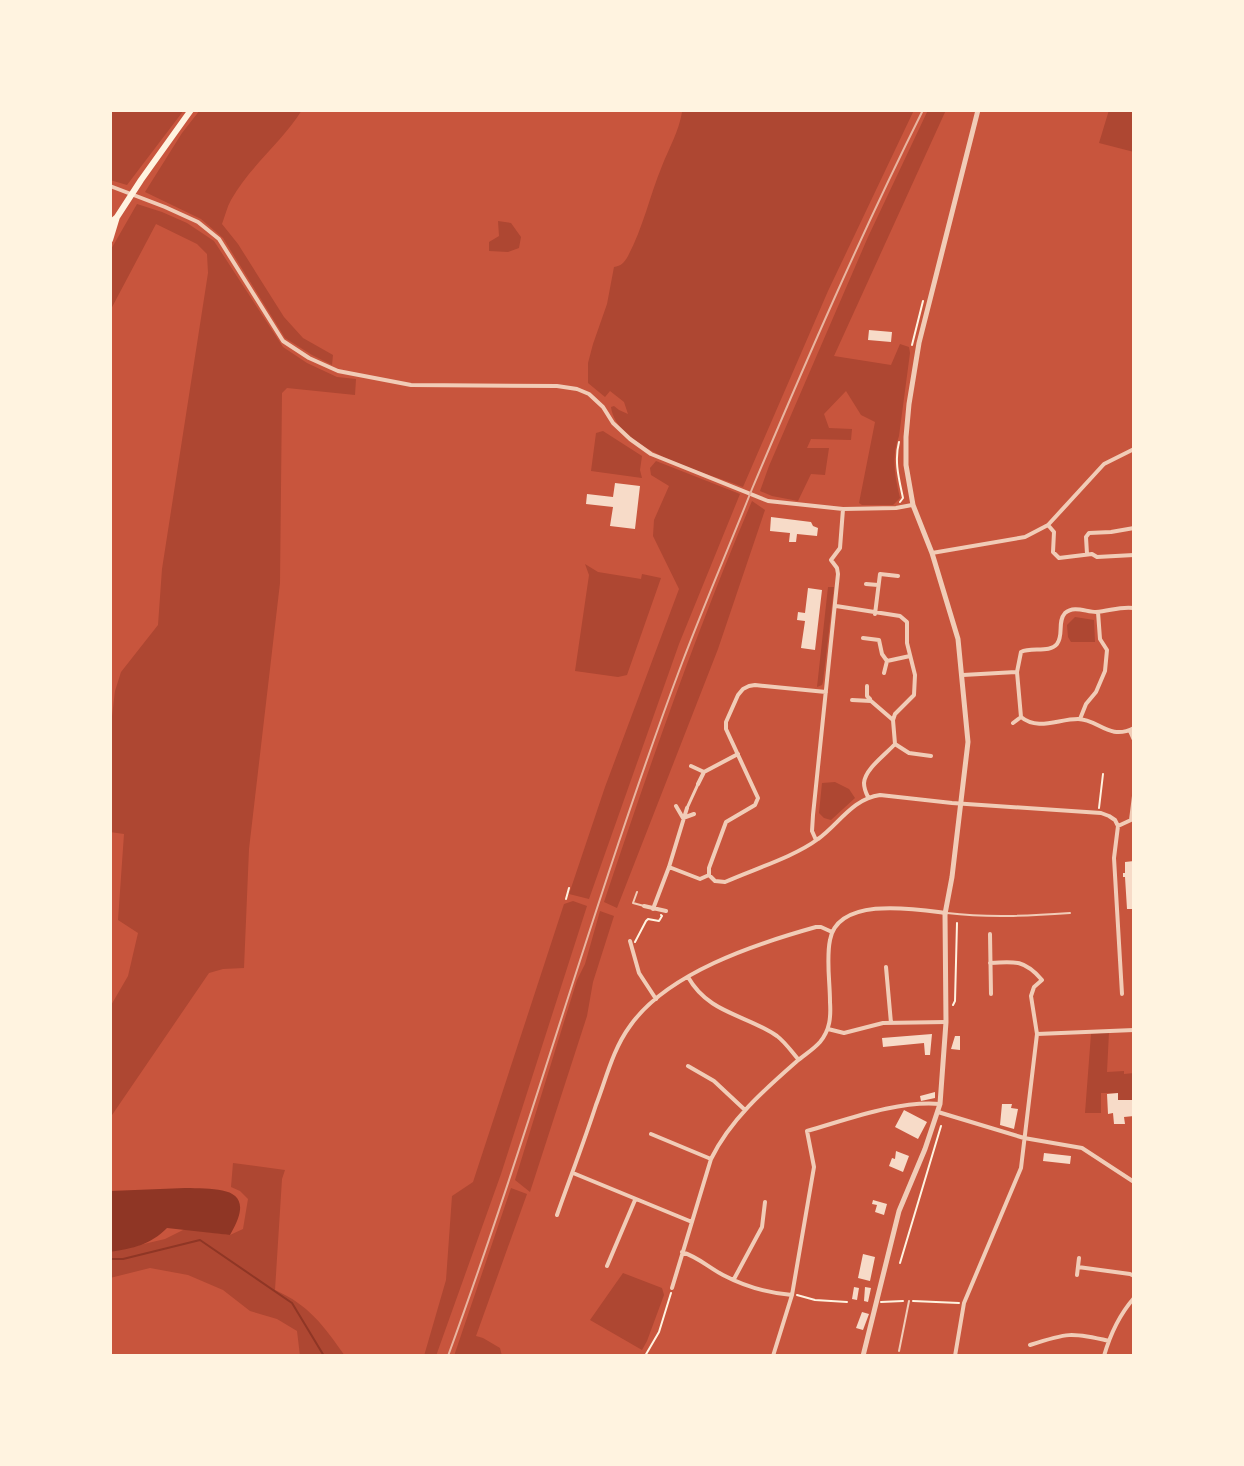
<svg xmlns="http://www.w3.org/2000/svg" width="1244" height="1466" font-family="Signika,sans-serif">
<rect width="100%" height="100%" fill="#c8553d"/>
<path fill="#ae4732" d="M 110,110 L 184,110 L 127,185 L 110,180 Z
M 200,110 L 302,110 C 282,142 250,166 231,200 C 227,207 225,216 222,224 L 238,244 L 284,317 L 303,338 L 333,355 L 332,365 L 312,355 L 285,338 L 223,238 L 201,219 L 145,192 L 182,133 Z
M 681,110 L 914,110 L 828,291 L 743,487 C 708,473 616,450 611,407 L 614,406 L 619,410 L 628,414 L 624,402 L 610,391 L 605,397 L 588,383 L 588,363 L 593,344 L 607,304 L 614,267 C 621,266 624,263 628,256 C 643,228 650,195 662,166 C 669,148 679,131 682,112 Z
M 928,110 L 946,110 L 834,356 L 891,365 L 900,344 L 909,347 L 910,353 L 899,436 C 891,457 895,477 900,498 L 893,505 L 862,505 L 859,503 L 875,422 L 861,415 L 846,391 L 824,414 L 829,428 L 852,429 L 851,440 L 811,439 L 807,448 L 829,448 L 825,475 L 811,474 L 798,501 L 772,496 L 760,491 L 769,466 L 868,237 Z
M 1109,110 L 1134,110 L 1134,152 L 1099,143 Z
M 137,204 L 162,212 L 187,223 L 214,241 L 283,347 L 307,363 L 337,377 L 356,379 L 355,395 L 287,388 L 282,393 L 280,583 L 249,849 L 244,968 L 223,969 L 209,973 L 110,1118 L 110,1007 L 128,976 L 138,933 L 118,920 L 124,834 L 110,832 L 110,733 L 115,691 L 121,672 L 158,625 L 162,569 L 208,273 L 207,254 L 197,244 L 156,224 L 110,311 L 110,251 Z
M 498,221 L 511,223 L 521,237 L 519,248 L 508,252 L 489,251 L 489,242 L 499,236 Z
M 603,431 L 642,456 L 640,470 L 642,478 L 591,471 L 596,433 Z
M 656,461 L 740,494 L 679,644 L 589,899 L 569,894 L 605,787 L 679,589 L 653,536 L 654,520 L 669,486 L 651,475 L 650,468 Z
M 752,501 L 765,510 L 718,649 L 617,908 L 604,902 C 649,767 696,632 752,501 Z
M 585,564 L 598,572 L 641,579 L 642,574 L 661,578 L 627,675 L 618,677 L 575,671 L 589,575 Z
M 828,587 L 834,587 L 823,682 L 822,685 L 817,687 Z
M 1075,617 L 1094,620 L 1095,642 L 1071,642 L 1068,637 L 1067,625 Z
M 835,782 L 849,789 L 855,798 L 831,820 L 824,818 L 819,813 L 822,783 Z
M 573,901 L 587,906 L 501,1174 L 436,1356 L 424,1356 L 446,1280 L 452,1196 L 473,1182 L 564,904 Z
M 600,911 L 614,916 L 593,982 L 587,1016 L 530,1192 L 515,1180 L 577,980 L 585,964 Z
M 1109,1032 L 1107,1072 L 1124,1071 L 1124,1074 L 1134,1073 L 1134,1118 L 1133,1100 L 1118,1100 L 1117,1093 L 1101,1093 L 1101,1113 L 1085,1113 L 1091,1034 Z
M 233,1163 L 285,1170 L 282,1179 L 275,1290 C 309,1305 324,1326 345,1356 L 300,1356 L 297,1331 L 277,1319 L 250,1311 L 223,1290 L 188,1275 L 150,1268 L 110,1278 L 110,1252 L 165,1239 L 185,1229 L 230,1235 L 243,1229 L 248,1199 L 240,1191 L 231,1187 Z
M 511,1188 L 527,1194 L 476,1336 L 483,1338 L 500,1348 L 502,1356 L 454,1356 Z
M 623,1273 L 662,1288 L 664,1295 L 647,1341 L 642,1350 L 590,1320 Z"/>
<path fill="#8f3625" d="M 185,1188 C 220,1189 259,1186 230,1235 L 167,1228 C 150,1245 134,1248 110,1252 L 110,1191 Z"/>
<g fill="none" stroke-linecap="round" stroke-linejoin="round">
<path stroke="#8f3625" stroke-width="2" d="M 110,1259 L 123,1259 L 200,1240 L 292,1303 L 324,1356"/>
</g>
<path fill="#f7dbc8" d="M 869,330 L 892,332 L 891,342 L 868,340 Z
M 615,483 L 640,486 L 635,529 L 610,526 L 613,507 L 586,504 L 587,494 L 613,497 Z
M 771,517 L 811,522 L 813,526 L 818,528 L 817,536 L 797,534 L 796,542 L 789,542 L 790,533 L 770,531 Z
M 808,588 L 822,590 L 815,650 L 801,648 L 805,621 L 797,620 L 798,612 L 805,613 Z
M 1134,861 L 1134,909 L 1127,909 L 1125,877 L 1123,877 L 1123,873 L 1125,873 L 1125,862 Z
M 932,1034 L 930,1055 L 925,1055 L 924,1043 L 883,1047 L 882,1038 Z
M 955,1036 L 960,1036 L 960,1050 L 951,1049 Z
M 935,1092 L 935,1098 L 921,1101 L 920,1096 Z
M 1118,1093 L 1118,1100 L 1133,1100 L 1134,1116 L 1124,1117 L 1125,1124 L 1114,1124 L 1113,1113 L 1108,1114 L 1107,1094 Z
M 1002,1104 L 1012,1104 L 1011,1108 L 1018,1109 L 1014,1129 L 1000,1125 Z
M 904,1110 L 927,1122 L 918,1139 L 895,1127 Z
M 896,1151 L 909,1156 L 903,1172 L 889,1166 L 892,1158 L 895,1159 Z
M 1044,1153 L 1071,1156 L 1070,1164 L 1043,1161 Z
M 873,1200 L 887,1204 L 884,1215 L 875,1212 L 877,1205 L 872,1204 Z
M 863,1254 L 875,1257 L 870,1281 L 858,1278 Z
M 854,1287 L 859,1288 L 857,1300 L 852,1299 Z
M 865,1287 L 871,1288 L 868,1302 L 864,1301 Z
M 862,1312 L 869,1314 L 863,1330 L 856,1328 Z"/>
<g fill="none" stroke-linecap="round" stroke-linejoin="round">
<path stroke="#fff3e0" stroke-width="2" d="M 912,345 L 923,301
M 899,442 C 894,461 899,479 903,498 L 900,502
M 1099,808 L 1103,774
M 566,899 L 569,888
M 635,942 L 646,921 L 648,919 L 659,921 L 662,916 L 661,915
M 953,1005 L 955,1001 L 957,923
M 900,1263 L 941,1126
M 797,1295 L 815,1300 L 847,1302
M 913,1301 L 959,1303
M 881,1302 L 903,1301
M 645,1356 L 659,1332 L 671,1293"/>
<path stroke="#f1ccb7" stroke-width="2" d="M 637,892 L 633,903 L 644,906
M 947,913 C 988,918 1028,916 1070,913
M 899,1351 L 909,1301"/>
<path stroke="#f1ccb7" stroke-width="3" d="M 687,808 L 698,784"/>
<path stroke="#f1ccb7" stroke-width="4" d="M 110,186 L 165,207 L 198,222 L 219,239 L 283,341 L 309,358 L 338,371 L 411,385 L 557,386 L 577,389 L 589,394 L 603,407 L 613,423 L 630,439 L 651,454 L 768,501 L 843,509 L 896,508 L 912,505
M 1048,525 L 1054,532 L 1053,552 L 1059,558 L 1092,554 L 1097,557 L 1134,555
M 932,553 L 1025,537 L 1048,525 L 1104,464 L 1134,449
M 1087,554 L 1086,537 L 1089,533 L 1111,532 L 1134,528
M 866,584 L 878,585
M 836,606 L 900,616 L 907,622 L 907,643 L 915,675 L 914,695 L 895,714 L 893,720 L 895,744 C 886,754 865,769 864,783 C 864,787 866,793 868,797
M 1134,608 C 1120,606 1110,611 1096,612 C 1086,612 1074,605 1065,613 C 1057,622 1064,635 1057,644 C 1050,653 1031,647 1021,652 L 1017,672 L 1021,717 C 1038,731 1058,719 1078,719 C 1098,719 1109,741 1134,728
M 875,614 L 880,574 L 898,576
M 863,638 L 879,640 L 882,654 L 887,661 L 910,656
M 884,673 L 887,661
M 963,675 L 1016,672
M 867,686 L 867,696 L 870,699
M 852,700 L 871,701 L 893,720
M 1080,719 L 1086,704 L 1096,692 L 1105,671 L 1107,650 L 1100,639 L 1098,612
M 1013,723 L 1021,717
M 1130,731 L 1134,740
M 895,744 L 909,753 L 931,756
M 691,766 L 704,772
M 698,784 L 704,772 L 738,754
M 676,806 L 683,818 L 694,814
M 1118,826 L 1131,820 L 1134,796
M 816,840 L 812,831 L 813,815 L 838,574 L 837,568 L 831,560 L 840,548 L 843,509
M 669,867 L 700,879 L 709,875 L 715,881 L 725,882 C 754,869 794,857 818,839 C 839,824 852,799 880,795 L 952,803 L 1101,813 L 1109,816 L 1115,820 L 1118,826 L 1114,858 L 1122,994
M 709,875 L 709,868 L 726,822 L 755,805 L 758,798 L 726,729 L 726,722 L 738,695 L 743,689 L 749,686 L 755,685 L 826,692
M 644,906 L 666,911
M 653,909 L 669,867 L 687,808
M 990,934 L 991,994
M 630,941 L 639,973 L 656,999
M 886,967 L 891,1023
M 688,977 C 709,1014 745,1014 777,1036 C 785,1042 792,1052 798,1059
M 828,1029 L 844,1033 L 883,1023 L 946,1022
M 1037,1034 L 1134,1030
M 688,1066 L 714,1081 L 745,1110
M 938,1112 L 1024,1138 L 1082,1148 L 1134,1182
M 651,1134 L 711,1159
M 573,1173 L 692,1222
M 557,1215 C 570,1178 584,1142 596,1105 C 606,1079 613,1049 630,1026 C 667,973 755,944 816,927 L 821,927 L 832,932
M 682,1252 C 698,1257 708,1267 723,1275 C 744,1286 768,1293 792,1295
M 607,1266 L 635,1200
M 1078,1267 L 1130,1274 L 1134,1276
M 1077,1275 L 1079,1258
M 734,1279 L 762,1227 L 765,1202
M 672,1288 L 711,1159 C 730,1120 764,1090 796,1062 C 804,1055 813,1050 820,1042 C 830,1030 831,1017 830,1002 C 830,982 826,959 830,940 C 838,896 915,909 946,913
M 1030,1345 C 1067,1333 1071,1332 1109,1341
M 773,1356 L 792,1295 L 814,1167 L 807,1131 C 846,1120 899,1100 940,1104
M 955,1356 L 964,1303 L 1021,1168 L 1037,1034 L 1031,996 L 1034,987 L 1042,980 C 1025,960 1015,961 990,963
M 1104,1356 C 1110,1335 1120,1314 1134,1298"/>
<path stroke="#f1ccb7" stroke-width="5" d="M 863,1356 L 899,1211 L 925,1149 L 940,1104 L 946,1022 L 945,914 L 952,877 L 968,742 L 958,639 L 932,553 L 913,505 L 906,465 L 906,437 L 909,404 L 919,343 L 978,110"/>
<path stroke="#fff3e0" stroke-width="6" d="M 110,223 L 117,217 L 141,180 L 191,110
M 110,240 L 117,217"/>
<path stroke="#e9b49f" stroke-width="2" d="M 448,1356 C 532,1127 596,892 682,663 C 704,605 729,547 752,489 C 806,361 861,234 923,110"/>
</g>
<rect width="1244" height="1466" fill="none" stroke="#fff3e0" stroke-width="224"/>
</svg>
